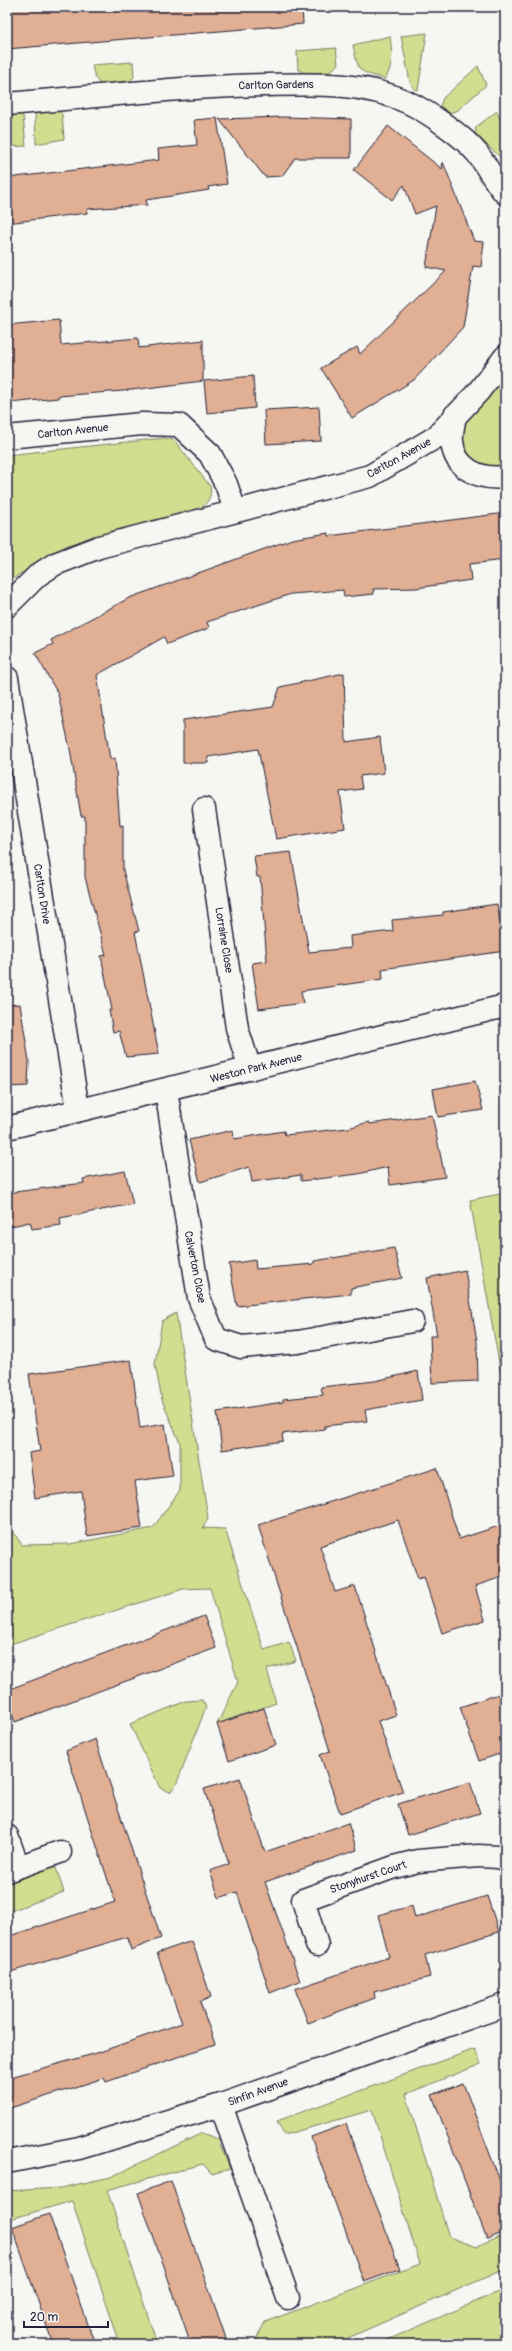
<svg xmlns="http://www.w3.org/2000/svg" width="512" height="2351" font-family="Pangolin,sans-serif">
<rect width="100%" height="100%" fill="#f6f6f2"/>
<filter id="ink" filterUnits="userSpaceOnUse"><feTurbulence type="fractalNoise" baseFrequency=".025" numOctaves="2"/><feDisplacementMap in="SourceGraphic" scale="8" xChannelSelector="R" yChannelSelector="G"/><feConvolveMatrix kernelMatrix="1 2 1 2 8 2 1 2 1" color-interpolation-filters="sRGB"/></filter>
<g filter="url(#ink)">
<path fill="#d1dd8f" stroke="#7a8065" d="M 427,33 L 418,90 L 414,89 L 410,82 L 401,36 Z
M 390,36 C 392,52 394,65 385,79 C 358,71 359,74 353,45 Z
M 336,48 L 338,64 L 330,72 L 304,73 L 298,69 L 297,51 Z
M 133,62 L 134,77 L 130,81 L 100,84 L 95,78 L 92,65 Z
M 478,66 L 486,85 L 458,110 L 450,113 L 440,106 L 443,98 Z
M 18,110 L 23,116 L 26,146 L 7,147 L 7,112 Z
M 58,110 L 62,114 L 64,139 L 36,144 L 35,118 L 36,112 Z
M 497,111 L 505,131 L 505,155 L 500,157 L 475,134 L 476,127 Z
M 505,379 L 505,467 C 481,468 463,464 463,436 C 463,431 463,423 466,419 C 476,405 492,390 505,379 Z
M 164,438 L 174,440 L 210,486 C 212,498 208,502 199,510 L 68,545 L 7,582 L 7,455 Z
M 505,1193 L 505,1391 L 504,1391 L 470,1200 Z
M 176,1313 L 208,1518 L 203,1528 L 225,1529 L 264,1650 L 289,1642 L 296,1661 L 267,1669 L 276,1703 L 217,1724 L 238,1682 L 210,1588 L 183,1589 L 7,1645 L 7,1523 L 22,1545 L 70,1544 L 153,1528 L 180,1490 L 180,1443 L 162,1400 L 155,1364 L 162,1321 Z
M 202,1700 L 206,1707 L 176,1785 L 170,1792 L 160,1788 L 130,1724 L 186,1701 Z
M 54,1862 L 64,1892 L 7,1912 L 7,1879 Z
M 475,2049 L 481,2064 L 406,2094 L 449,2237 L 477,2247 L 505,2235 L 505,2269 L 334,2344 L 254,2344 L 265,2322 L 420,2264 L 372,2110 L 284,2135 L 277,2121 Z
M 202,2133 L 218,2139 L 230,2169 L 212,2174 L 203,2164 L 107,2190 L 157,2344 L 120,2344 L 72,2201 L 7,2220 L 7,2191 L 60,2188 L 111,2177 Z
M 505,2289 L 505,2344 L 378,2344 Z"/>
<path fill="#e1af93" stroke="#22223b" d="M 7,7 L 302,7 L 303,24 L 7,49 Z
M 285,117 L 351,119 L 351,158 L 295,158 L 282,176 L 265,177 L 219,119 Z
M 217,118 L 227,184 L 208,187 L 209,190 L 146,200 L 147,205 L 87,209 L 87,213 L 7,223 L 7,178 L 159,160 L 158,149 L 197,145 L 194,120 Z
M 388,126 L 442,169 L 443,162 L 474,241 L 484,242 L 481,267 L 473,266 L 463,327 L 414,380 L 352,418 L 321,368 L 357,347 L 360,354 L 446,271 L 426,267 L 436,206 L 415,214 L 404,185 L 392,200 L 354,170 Z
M 59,320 L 61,345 L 138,338 L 139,348 L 203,340 L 203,381 L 123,391 L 58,396 L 58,398 L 10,403 L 7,375 L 7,325 Z
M 253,376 L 255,408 L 207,413 L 204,381 Z
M 319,407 L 321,441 L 266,444 L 264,410 Z
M 505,513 L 505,560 L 469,564 L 471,580 L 416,588 L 373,589 L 374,594 L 344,597 L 343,590 L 291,594 L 207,622 L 209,628 L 167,644 L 164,637 L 97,675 L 110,759 L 115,758 L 120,826 L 123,825 L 123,870 L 139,931 L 135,932 L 159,1054 L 126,1057 L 119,1031 L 113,1032 L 109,1010 L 112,1010 L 101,956 L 106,955 L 85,877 L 85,816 L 81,816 L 70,749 L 58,694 L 35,653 L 53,644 L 51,640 L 129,598 L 292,539 L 328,533 L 329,536 Z
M 344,673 L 346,742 L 380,737 L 384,773 L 360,776 L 362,789 L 340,792 L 345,828 L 276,839 L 258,749 L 208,757 L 208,763 L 183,763 L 183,720 L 273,707 L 280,687 Z
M 291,852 L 309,952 L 351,948 L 350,936 L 393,931 L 392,920 L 443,915 L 443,912 L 497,904 L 505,951 L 382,969 L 383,979 L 301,991 L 303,1003 L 259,1009 L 252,963 L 267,961 L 260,877 L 257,877 L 254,856 Z
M 20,1004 L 29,1061 L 28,1086 L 7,1087 L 7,1005 Z
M 475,1081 L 483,1110 L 438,1117 L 433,1089 Z
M 432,1115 L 445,1177 L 390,1185 L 388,1167 L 358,1174 L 301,1181 L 301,1175 L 252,1182 L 249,1167 L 200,1182 L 189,1140 L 233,1130 L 234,1139 L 284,1131 L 285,1135 L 348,1128 L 369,1122 L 370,1124 Z
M 125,1171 L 133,1204 L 60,1218 L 61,1225 L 32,1229 L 30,1222 L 7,1227 L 7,1193 L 84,1183 L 83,1179 Z
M 394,1248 L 402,1278 L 351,1288 L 351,1294 L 237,1306 L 229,1264 L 255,1260 L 256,1269 L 314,1264 L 314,1261 Z
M 465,1270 L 477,1341 L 478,1381 L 432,1383 L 430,1336 L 437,1336 L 427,1278 Z
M 131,1360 L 140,1428 L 165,1424 L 173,1476 L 135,1481 L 142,1528 L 87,1536 L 81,1491 L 35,1498 L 29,1453 L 40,1451 L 29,1374 Z
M 418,1371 L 422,1400 L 365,1410 L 367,1421 L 325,1426 L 325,1429 L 282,1434 L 283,1441 L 222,1450 L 217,1412 L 283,1402 L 283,1399 L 323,1395 L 321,1387 L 375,1381 Z
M 437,1468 L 459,1539 L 505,1524 L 505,1576 L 475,1586 L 485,1620 L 442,1633 L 424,1577 L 418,1579 L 398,1520 L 320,1546 L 335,1592 L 355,1586 L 396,1715 L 378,1721 L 403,1792 L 340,1813 L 320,1755 L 330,1751 L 258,1525 Z
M 204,1616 L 216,1648 L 15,1722 L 7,1701 L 7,1690 Z
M 505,1692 L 505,1752 L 479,1761 L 460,1707 Z
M 264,1708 L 276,1745 L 229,1761 L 217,1724 Z
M 95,1739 L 161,1938 L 131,1950 L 127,1937 L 7,1973 L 7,1937 L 115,1902 L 66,1751 Z
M 240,1778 L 265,1852 L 348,1823 L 357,1850 L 265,1882 L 300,1981 L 270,1993 L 237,1892 L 219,1898 L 210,1871 L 229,1864 L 204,1789 Z
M 470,1782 L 480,1813 L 408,1835 L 398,1804 Z
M 487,1896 L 499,1932 L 425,1955 L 430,1977 L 374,1992 L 375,1998 L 308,2023 L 295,1989 L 389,1957 L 378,1915 L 412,1906 L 415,1918 Z
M 192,1941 L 211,1997 L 200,2002 L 215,2044 L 106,2082 L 104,2078 L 7,2109 L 7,2078 L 97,2053 L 182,2023 L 157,1953 Z
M 463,2083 L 505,2194 L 505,2232 L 487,2239 L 432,2095 Z
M 346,2124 L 400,2269 L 364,2282 L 311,2137 Z
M 171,2181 L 228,2344 L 191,2344 L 138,2193 Z
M 49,2214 L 95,2344 L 53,2344 L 12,2227 Z"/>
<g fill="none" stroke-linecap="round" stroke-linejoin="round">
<defs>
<path id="minor" d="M 7,104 C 92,97 178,87 264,85 C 312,84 362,81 407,102 C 427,111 463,136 477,153 C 487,166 494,181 505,193
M 455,415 C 454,423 451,433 452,441 C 454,469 480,480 505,477
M 7,437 L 142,424 L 179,425 L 210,454 L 226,484 L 235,510
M 7,606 L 38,575 L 55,564 L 99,547 L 370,476 L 436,437 L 478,392 L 505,357
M 7,678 L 78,1109
M 204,809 L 237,1028 L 250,1069
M 166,1090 L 199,1298 L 216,1339 L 241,1347 L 298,1342 L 412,1321
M 7,1128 L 505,1006
M 7,1836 L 18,1867
M 7,1871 L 60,1852
M 317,1945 L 303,1900 L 394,1867 L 418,1861 L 478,1856 L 499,1857 L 505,1860
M 221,2105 L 288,2298
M 7,2162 L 79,2148 L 221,2105 L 505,2005"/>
</defs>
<use href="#minor" stroke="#22223b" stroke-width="25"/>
<use href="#minor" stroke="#f6f6f2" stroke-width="22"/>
</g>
</g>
<g text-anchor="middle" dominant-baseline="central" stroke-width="3.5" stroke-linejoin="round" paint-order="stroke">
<g font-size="11" fill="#22223b" stroke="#f6f6f2">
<text transform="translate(276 85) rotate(-1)">Carlton Gardens</text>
<text transform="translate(73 431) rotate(-6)">Carlton Avenue</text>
<text transform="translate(399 458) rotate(-29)">Carlton Avenue</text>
<text transform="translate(42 894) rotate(81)">Carlton Drive</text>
<text transform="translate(224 940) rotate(81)">Lorraine Close</text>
<text transform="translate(256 1068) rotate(-14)">Weston Park Avenue</text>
<text transform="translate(195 1267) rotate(79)">Calverton Close</text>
<text transform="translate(368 1877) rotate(-19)">Stonyhurst Court</text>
<text transform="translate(258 2092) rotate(-20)">Sinfin Avenue</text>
</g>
</g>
<rect width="512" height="2351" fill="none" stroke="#f6f6f2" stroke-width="24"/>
<rect x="12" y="12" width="488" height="2327" fill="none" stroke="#22223b" stroke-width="1.5" filter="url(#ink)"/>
<path d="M24 2321v6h84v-6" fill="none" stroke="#22223b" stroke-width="2"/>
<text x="30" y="2321" font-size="12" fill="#22223b" stroke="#f6f6f2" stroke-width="3" paint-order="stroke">20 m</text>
</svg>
